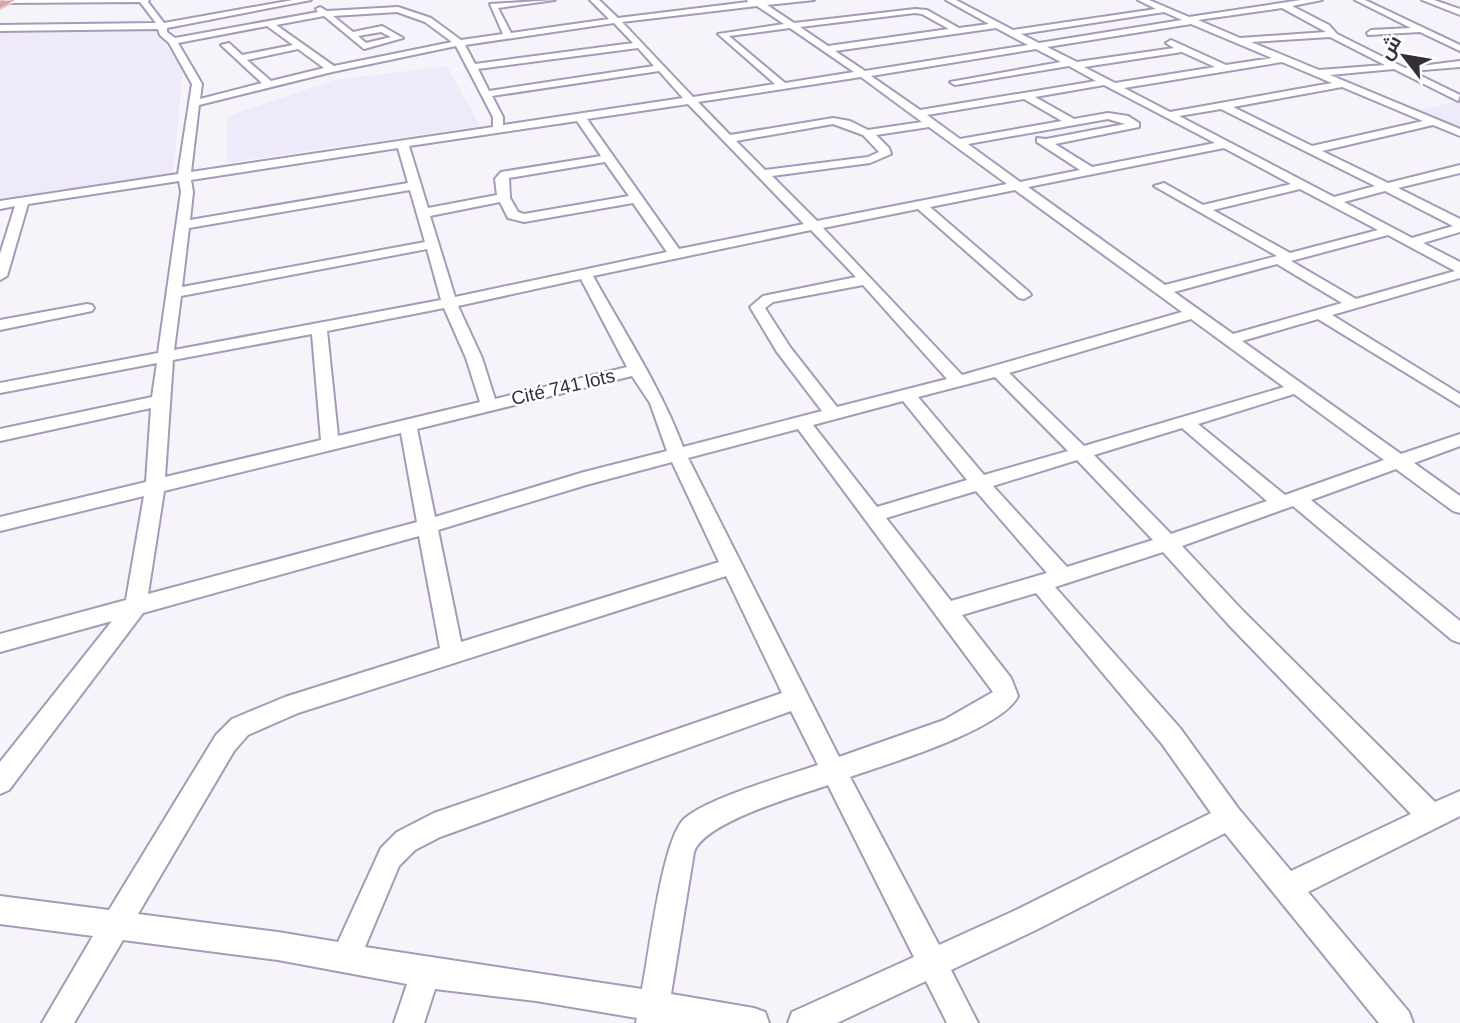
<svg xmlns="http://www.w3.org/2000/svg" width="1460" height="1023" font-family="Arial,Cairo,sans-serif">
<rect width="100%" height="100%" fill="#f6f4fa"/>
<path fill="#efeaf9" d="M 0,31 L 155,31 L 183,69 L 173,175 L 0,200 Z
M 447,66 L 480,126 L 227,163 L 227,116 L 334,80 Z
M 1460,101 L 1460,127 L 1418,110 Z"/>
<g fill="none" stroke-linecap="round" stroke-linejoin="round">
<defs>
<path id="minor" d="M 4,0 L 149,0 L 148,2 L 164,23 L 293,0 L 311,0 L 167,28 L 167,32 L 175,38 L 318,12 L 316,9 L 320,7 L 327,11 L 398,7 L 431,18 L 461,40 L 503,34 L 490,4 L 555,0 L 498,8 L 511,33 L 609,19 L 590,0 L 599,0 L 618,18 L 748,2 L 747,0 L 814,0 L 767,5 L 794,23 L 915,9 L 927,10 L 959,28 L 989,24 L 946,0 L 956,0 L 1013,30 L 1156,9 L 1138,0 L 1149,0 L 1189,17 L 1301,0 L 1322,0 L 1292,6 L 1329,25 L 1337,34 L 1405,68 L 1460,61 L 1460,67 L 1411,71 L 1460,95 L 1458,101 L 1394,69 L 1330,75 L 1460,129 L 1460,136 L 1433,125 L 1322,151 L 1388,183 L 1460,165 L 1460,173 L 1398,188 L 1460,219 L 1460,232 L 1423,243 L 1460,262 L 1460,278 L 1332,315 L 1460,394 L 1460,406 L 1318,319 L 1242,341 L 1401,454 L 1460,434 L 1460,446 L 1414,463 L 1460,496 L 1460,513 L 1453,511 L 1396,469 L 1311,500 L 1460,621 L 1460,643 L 1452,640 L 1293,506 L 1182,546 L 1244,612 L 1435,802 L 1460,791 L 1460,816 L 1308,892 L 1409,1012 L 1413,1023 L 1379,1023 L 1225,833 L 1036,930 L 951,970 L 978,1023 L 947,1023 L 926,981 L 837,1023 L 788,1023 L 792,1012 L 914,957 L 828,785 C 797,796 704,822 694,852 L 671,994 L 754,1008 L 765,1012 L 769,1023 L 636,1023 L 637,1018 L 536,1001 L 435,989 L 424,1023 L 394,1023 L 407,984 L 278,960 L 123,940 L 74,1023 L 42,1023 L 93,936 L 0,924 L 0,896 L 109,910 L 216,735 L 232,719 L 285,697 L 440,648 L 419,536 L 143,613 L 9,790 L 0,794 L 0,762 L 112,621 L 0,652 L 0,634 L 126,600 L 144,496 L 0,531 L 0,517 L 146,482 L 151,408 L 0,441 L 0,429 L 152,397 L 157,363 L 0,393 L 0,383 L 158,353 L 181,192 L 179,181 L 28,204 L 7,276 L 0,280 L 0,254 L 15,206 L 0,209 L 0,201 L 178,174 L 192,84 L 169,43 L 160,35 L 158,29 L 0,31 L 0,25 L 156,23 L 140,2 L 7,3 ZM 757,6 L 784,24 L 718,34 L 775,84 L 693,97 L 622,22 ZM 1282,8 L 1326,32 L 1240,38 L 1198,20 ZM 397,12 L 425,22 L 452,42 L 334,66 L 276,25 L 324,16 L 364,49 L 403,38 L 382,26 L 353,32 L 333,16 ZM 1164,12 L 1182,20 L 1039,43 L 1021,34 ZM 915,13 L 922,14 L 949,29 L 828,46 L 800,27 ZM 614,23 L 633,43 L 475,64 L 465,45 ZM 1191,24 L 1272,58 L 1226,65 L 1171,40 L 1166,43 L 1174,48 L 1077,62 L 1047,47 ZM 267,26 L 293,45 L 242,55 L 229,43 L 221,45 L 262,83 L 200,99 L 202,84 L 178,43 ZM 790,28 L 854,72 L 785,83 L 729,36 ZM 996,28 L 1028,45 L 865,71 L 835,51 ZM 381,32 L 391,37 L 366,43 L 358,36 ZM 1330,37 L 1385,65 L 1319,70 L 1251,42 ZM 456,46 L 493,117 L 493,127 L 191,172 L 199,105 L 332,72 ZM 638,48 L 654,66 L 489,91 L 478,69 ZM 298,49 L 324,68 L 271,81 L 247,60 ZM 1036,49 L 1061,62 L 950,82 L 955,85 L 1069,66 L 1096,81 L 920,110 L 871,76 ZM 1182,52 L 1215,67 L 1115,83 L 1084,67 ZM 1282,62 L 1332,83 L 1170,112 L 1124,88 ZM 659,71 L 683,98 L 503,125 L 503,117 L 492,96 ZM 861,77 L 922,122 L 868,130 L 850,121 L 833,118 L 730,135 L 698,102 ZM 1104,85 L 1215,143 L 1092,167 L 1055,144 L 1139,127 L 1139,123 L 1128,116 L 1108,113 L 1074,119 L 1035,97 ZM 1342,87 L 1423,121 L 1312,146 L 1233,107 ZM 1024,99 L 1062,121 L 960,139 L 927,115 ZM 688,104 L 804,224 L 679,249 L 587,119 ZM 1221,109 L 1375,186 L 1334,197 L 1179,116 ZM 1108,119 L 1125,124 L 1046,139 L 1037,138 L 1037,142 L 1080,170 L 1020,182 L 968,144 ZM 577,121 L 601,156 L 501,172 L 495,179 L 497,195 L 428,208 L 409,146 ZM 833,124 L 863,135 L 879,152 L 868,157 L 765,170 L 736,141 ZM 929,127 L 1007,184 L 817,221 L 772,176 L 870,163 L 891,154 L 889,148 L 876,135 ZM 398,148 L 408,183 L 190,220 L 193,192 L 191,180 ZM 1224,148 L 1291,184 L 1203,205 L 1164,183 L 1154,186 L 1277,256 L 1165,285 L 1028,187 ZM 605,162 L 629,196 L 524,214 L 518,212 L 510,198 L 509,178 ZM 1300,189 L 1378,230 L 1290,253 L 1213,210 ZM 410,190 L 425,242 L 182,287 L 189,228 ZM 1015,190 L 1182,312 L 962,375 L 823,228 L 918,209 L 1019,298 L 1024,299 L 1031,295 L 1029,292 L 930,207 ZM 1385,191 L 1453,226 L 1412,238 L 1344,202 ZM 500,202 L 508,218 L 524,222 L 633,203 L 667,252 L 455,297 L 430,216 ZM 811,230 L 856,277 L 763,296 L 750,307 L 777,352 L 822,411 L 683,447 C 661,388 624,332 593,276 ZM 1388,235 L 1455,271 L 1356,299 L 1291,261 ZM 427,249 L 441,300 L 174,350 L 181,296 ZM 1277,264 L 1342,303 L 1233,334 L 1174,292 ZM 581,279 L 627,367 L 495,399 L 482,358 L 458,306 ZM 863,285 L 947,379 L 837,407 L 790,347 L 765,308 L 773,302 ZM 444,308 L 466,358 L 480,402 L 338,436 L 327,331 ZM 1191,319 L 1284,387 L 1084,446 L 1009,373 ZM 312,334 L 321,440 L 165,477 L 173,360 ZM 632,376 L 650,403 L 667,451 L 584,472 L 435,517 L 417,429 ZM 995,377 L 1068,451 L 984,475 L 918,397 ZM 1294,394 L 1384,460 L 1285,495 L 1198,424 ZM 903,401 L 967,480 L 877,507 L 813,425 ZM 1182,428 L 1267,501 L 1171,534 L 1094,455 ZM 798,429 L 993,692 L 944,720 L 839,757 L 688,458 ZM 401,433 L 417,522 L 148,594 L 164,491 ZM 1077,460 L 1153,540 L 1067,567 L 993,486 ZM 672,462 L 719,562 L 461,642 L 438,530 L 586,485 ZM 976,491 L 1047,573 L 951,601 L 886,518 ZM 1163,552 L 1228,624 L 1411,814 L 1291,871 L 1238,808 L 1180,728 L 1055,587 ZM 726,576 L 782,693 L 434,813 L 397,832 L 381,848 L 338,942 L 278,932 L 138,914 L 234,751 L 248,735 L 298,713 ZM 1036,593 L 1162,744 L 1211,813 L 1016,910 L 939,945 L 850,777 C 887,764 1002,730 1018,696 L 1011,678 L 962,615 ZM 791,711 L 818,765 C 785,776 707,798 684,819 C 662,840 649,955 642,989 L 365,947 L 399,866 L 415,850 L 440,837 Z
M 1355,0 L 1365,0 L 1460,45 L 1460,51 L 1420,32 L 1368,35 L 1367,33 L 1371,30 L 1411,28 Z
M 1422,0 L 1434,0 L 1460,9 L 1460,15 Z
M 87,304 L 92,305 L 94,308 L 92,311 L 0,330 L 0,320 Z"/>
<path id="major" d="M 15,0 L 0,8 L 0,1 Z"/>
</defs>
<use href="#minor" stroke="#a59ab7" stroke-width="4"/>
<use href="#major" stroke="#d2d1d4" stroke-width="4"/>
<use href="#minor" fill="#fff" fill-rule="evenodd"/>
<use href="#major" fill="#e0a4a2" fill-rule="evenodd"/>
</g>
<g text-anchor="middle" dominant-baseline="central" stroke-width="5" stroke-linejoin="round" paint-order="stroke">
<g font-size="19" fill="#342f3b" stroke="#fff">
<text transform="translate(563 387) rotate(-13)">Cité 741 lots</text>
</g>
</g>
<g transform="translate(1404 56) rotate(301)" stroke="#ffffff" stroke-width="5" paint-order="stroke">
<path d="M0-5L12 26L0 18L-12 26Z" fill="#342f3b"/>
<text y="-10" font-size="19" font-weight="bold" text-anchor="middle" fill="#342f3b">ش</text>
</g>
</svg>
